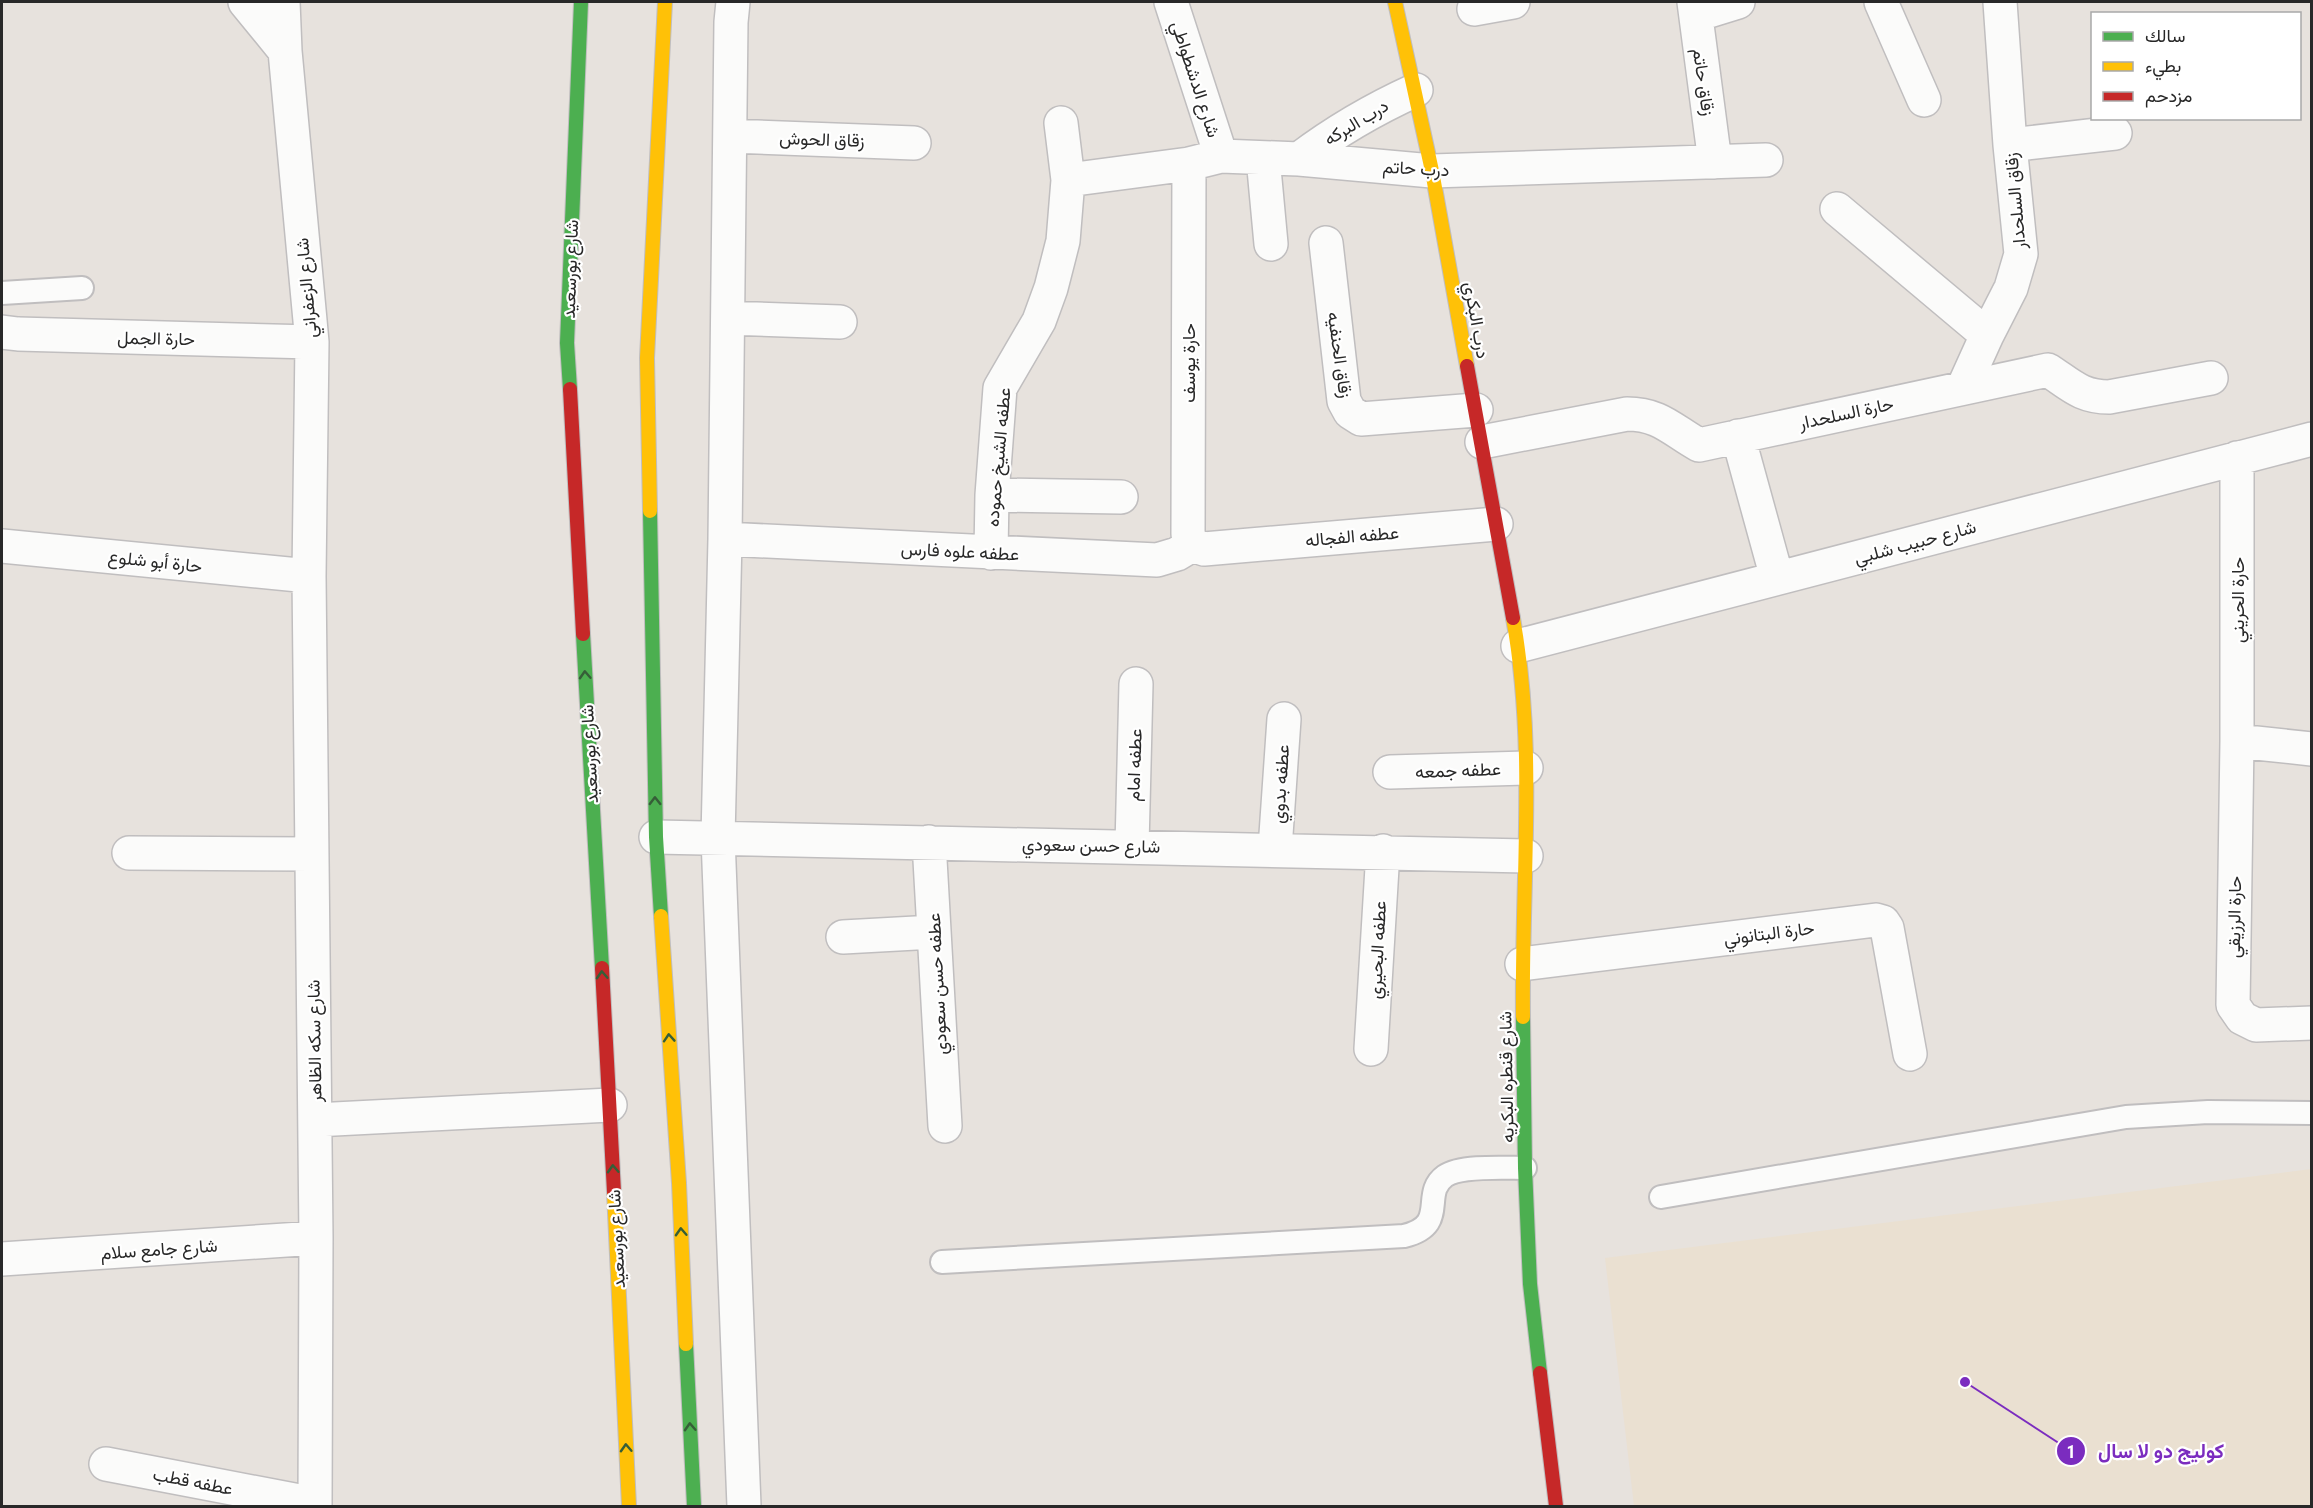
<svg xmlns="http://www.w3.org/2000/svg" width="2313" height="1508" font-family="'Roboto Condensed',Vazirmatn,sans-serif">
<rect width="100%" height="100%" fill="#e7e2dd"/>
<path fill="#eae0d1" d="M 2311,1169 L 2311,1506 L 1634,1506 L 1605,1258 Z"/>
<g fill="none" stroke-linecap="round" stroke-linejoin="round">
<defs>
<path id="lane" d="M 2,293 L 82,288
M 1661,1197 L 2126,1117 L 2208,1112 L 2312,1113
M 942,1262 L 1404,1236 C 1450,1225 1420,1194 1445,1176 C 1461,1165 1506,1168 1525,1168"/>
<path id="street" d="M 245,2 L 285,51
M 283,2 L 285,51 L 312,342 L 309,576 L 316,1238 L 315,1506
M 733,2 L 731,22 L 725,539 L 718,838 L 744,1506
M 1171,2 L 1221,156
M 1694,2 L 1715,162
M 1881,2 L 1924,100
M 1474,9 L 1513,2
M 1696,15 L 1738,2
M 731,136 L 914,143
M 2010,145 L 2115,133
M 1263,158 L 1271,244
M 1299,159 C 1336,131 1374,109 1416,90
M 1189,164 L 1188,534 L 1192,545 L 1204,549 L 1496,524
M 1068,180 L 1189,164 L 1221,156 L 1299,159 L 1432,171 L 1766,160
M 1837,209 L 1987,335
M 1326,243 L 1344,401 L 1350,412 L 1361,419 L 1476,410
M 728,318 L 840,322
M 2,332 L 18,334 L 312,342
M 1963,388 L 1987,335 L 2011,288 L 2021,254 L 2010,145 L 2000,2
M 1738,436 L 1777,578
M 1482,442 L 1627,414 C 1660,414 1672,430 1699,445 L 2048,370 C 2071,385 2081,397 2109,397 L 2211,378
M 2237,458 L 2237,741 L 2233,1005 L 2242,1018 L 2256,1025 L 2312,1023
M 992,495 L 1121,497
M 725,539 L 1157,560 L 1177,554 L 1192,545
M 2,546 L 309,576
M 991,553 L 992,495 L 1000,388 L 1039,321 L 1051,288 L 1063,241 L 1068,180 L 1061,123
M 1518,646 L 2312,439
M 2237,741 L 2312,749
M 1390,772 L 1526,768
M 656,837 L 1526,856
M 929,842 L 945,1126
M 1132,846 L 1136,684
M 1275,849 L 1284,719
M 129,853 L 312,854
M 843,937 L 934,932
M 1522,964 L 1876,920 L 1883,922 L 1887,928 L 1910,1054
M 1371,1049 L 1383,851
M 315,1120 L 610,1105
M 2,1259 L 316,1238
M 106,1464 L 315,1504"/>
<path id="fast" d="M 570,389 L 567,343 L 581,2
M 650,511 L 656,837 L 661,916
M 583,634 L 602,968
M 1523,1017 L 1525,1168 L 1530,1284 L 1540,1373
M 686,1344 L 694,1506"/>
<path id="slow" d="M 1395,2 L 1432,171 L 1467,366
M 650,511 L 647,358 L 665,2
M 1513,618 C 1537,749 1521,885 1523,1017
M 661,916 L 679,1183 L 686,1344
M 614,1192 L 629,1506"/>
<path id="jam" d="M 1467,366 L 1513,618
M 570,389 L 583,634
M 602,968 L 614,1192
M 1540,1373 L 1556,1506"/>
</defs>
<use href="#lane" stroke="#c0bebf" stroke-width="26"/>
<use href="#street" stroke="#c0bebf" stroke-width="36"/>
<use href="#fast" stroke="#c0bebf" stroke-width="16"/>
<use href="#slow" stroke="#c0bebf" stroke-width="16"/>
<use href="#jam" stroke="#c0bebf" stroke-width="16"/>
<use href="#lane" stroke="#fbfbfa" stroke-width="22"/>
<use href="#street" stroke="#fbfbfa" stroke-width="33"/>
<use href="#fast" stroke="#4caf50" stroke-width="14"/>
<use href="#slow" stroke="#ffc107" stroke-width="14"/>
<use href="#jam" stroke="#c62828" stroke-width="14"/>
</g>
<defs><path id="oneway-chevron" d="M-2-3.5L2.5 0L-2 3.5" fill="none" stroke-width="1.6" stroke-linecap="round" stroke-linejoin="round" transform="scale(1.5)"/></defs>
<g stroke="#365e38">
<use href="#oneway-chevron" transform="translate(585 675) rotate(-93)"/>
<use href="#oneway-chevron" transform="translate(655 801) rotate(-91)"/>
<use href="#oneway-chevron" transform="translate(602 975) rotate(-93)"/>
<use href="#oneway-chevron" transform="translate(669 1038) rotate(-94)"/>
<use href="#oneway-chevron" transform="translate(613 1169) rotate(-93)"/>
<use href="#oneway-chevron" transform="translate(681 1232) rotate(-93)"/>
<use href="#oneway-chevron" transform="translate(690 1427) rotate(-93)"/>
<use href="#oneway-chevron" transform="translate(626 1448) rotate(-93)"/>
</g>
<g text-anchor="middle" dominant-baseline="central" stroke-width="4.5" stroke-linejoin="round" paint-order="stroke">
<g font-size="18" fill="#282828" stroke="#fff">
<text transform="translate(1196 79) rotate(72)">شارع الدشطواطي</text>
<text transform="translate(1704 82) rotate(82)">زقاق حاتم</text>
<text transform="translate(1356 122) rotate(-31)">درب البركه</text>
<text transform="translate(822 139) rotate(2)">زقاق الحوش</text>
<text transform="translate(1416 168) rotate(3)">درب حاتم</text>
<text transform="translate(2015 201) rotate(-95)">زقاق السلحدار</text>
<text transform="translate(570 269) rotate(-88)">شارع بورسعيد</text>
<text transform="translate(306 288) rotate(-95)">شارع الزعفراني</text>
<text transform="translate(1477 320) rotate(80)">درب البكري</text>
<text transform="translate(156 338) rotate(1)">حارة الجمل</text>
<text transform="translate(1340 355) rotate(82)">زقاق الحنفيه</text>
<text transform="translate(1188 363) rotate(-90)">حارة يوسف</text>
<text transform="translate(1846 413) rotate(-12)">حارة السلحدار</text>
<text transform="translate(998 457) rotate(-85)">عطفه الشيخ حموده</text>
<text transform="translate(1352 536) rotate(-5)">عطفه الفجاله</text>
<text transform="translate(1915 542) rotate(-15)">شارع حبيب شلبي</text>
<text transform="translate(960 551) rotate(3)">عطفه علوه فارس</text>
<text transform="translate(155 561) rotate(6)">حارة أبو شلوع</text>
<text transform="translate(2237 600) rotate(-90)">حارة الحريني</text>
<text transform="translate(589 754) rotate(-93)">شارع بورسعيد</text>
<text transform="translate(1134 765) rotate(-88)">عطفه امام</text>
<text transform="translate(1458 770) rotate(-2)">عطفه جمعه</text>
<text transform="translate(1280 784) rotate(-86)">عطفه بدوي</text>
<text transform="translate(1091 845) rotate(1)">شارع حسن سعودي</text>
<text transform="translate(2234 917) rotate(-89)">حارة الرزيقي</text>
<text transform="translate(1769 933) rotate(-7)">حارة البتانوني</text>
<text transform="translate(1377 950) rotate(-87)">عطفه البحيري</text>
<text transform="translate(937 984) rotate(-93)">عطفه حسن سعودي</text>
<text transform="translate(314 1041) rotate(-91)">شارع سكه الظاهر</text>
<text transform="translate(1506 1077) rotate(-91)">شارع قنطره البكريه</text>
<text transform="translate(616 1239) rotate(-93)">شارع بورسعيد</text>
<text transform="translate(159 1249) rotate(-4)">شارع جامع سلام</text>
<text transform="translate(193 1481) rotate(11)">عطفه قطب</text>
</g>
</g>
<path fill="none" stroke="#7b2cbf" stroke-width="2" d="M1965 1382L2071 1451"/>
<g fill="#7b2cbf" stroke="#fff" stroke-width="2">
<circle cx="1965" cy="1382" r="6"/>
<circle cx="2071" cy="1451" r="15"/>
</g>
<g font-size="18" text-anchor="middle" font-weight="bold" fill="#fff">
<text x="2071" y="1458">1</text>
</g>
<g font-size="20" text-anchor="middle" font-weight="bold" fill="#7b2cbf" stroke="#fff" stroke-width="4.5" stroke-linejoin="round" paint-order="stroke">
<text x="2161" y="1458">كوليج دو لا سال</text>
</g>
<rect width="2313" height="1508" fill="none" stroke="#282828" stroke-width="6"/>
<rect x="2091" y="12" width="210" height="108" fill="#ffffff" stroke="#a9a9a9" stroke-width="1.5"/>
<rect x="2103" y="32" width="30" height="9" fill="#4caf50" stroke="#a9a9a9" stroke-width="1.5"/>
<text x="2145" y="42" font-size="18" fill="#282828">سالك</text>
<rect x="2103" y="62" width="30" height="9" fill="#ffc107" stroke="#a9a9a9" stroke-width="1.5"/>
<text x="2145" y="72" font-size="18" fill="#282828">بطيء</text>
<rect x="2103" y="92" width="30" height="9" fill="#c62828" stroke="#a9a9a9" stroke-width="1.5"/>
<text x="2145" y="102" font-size="18" fill="#282828">مزدحم</text>
</svg>
